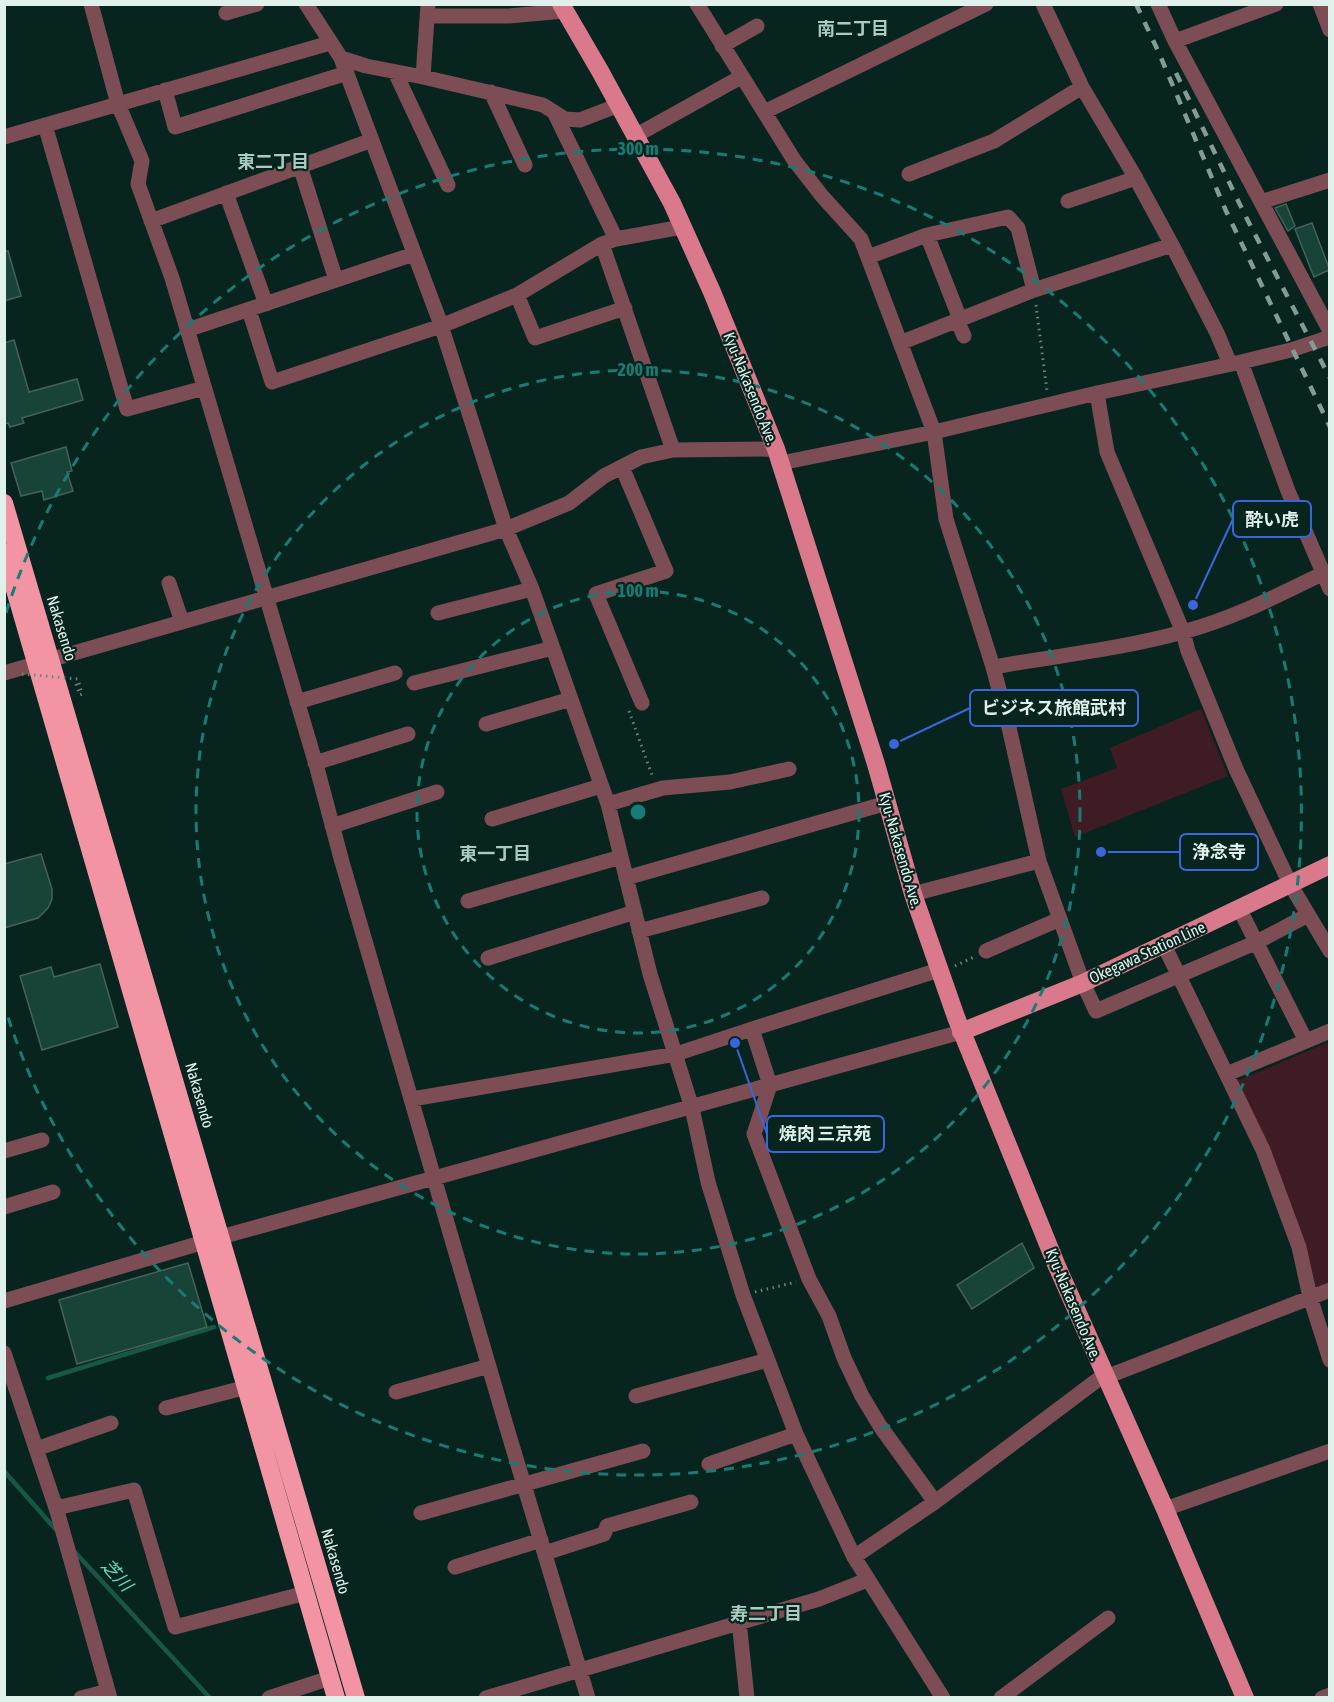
<svg xmlns="http://www.w3.org/2000/svg" width="1334" height="1702" font-family="'Asap Condensed','Noto Sans JP',sans-serif">
<rect width="100%" height="100%" fill="#07251e"/>
<path fill="#3f1c23" d="M 1201,709 L 1228,776 L 1075,837 L 1061,789 L 1117,768 L 1110,748 Z
M 1329,1042 L 1329,1284 L 1313,1289 L 1237,1081 Z"/>
<g fill="none" stroke-linecap="round" stroke-linejoin="round">
<path stroke="#175748" stroke-width="4.5" d="M 48,1378 L 214,1327
M 4,1471 L 58,1532
M 73,1550 L 210,1698"/>
</g>
<path fill="#184339" stroke="#456259" stroke-width="1.5" d="M 1286,204 L 1295,226 L 1288,231 L 1275,208 Z
M 1312,223 L 1329,268 L 1329,270 L 1314,277 L 1295,229 Z
M 4,251 L 8,251 L 21,296 L 4,301 Z
M 14,340 L 29,392 L 77,379 L 83,400 L 22,418 L 24,423 L 10,427 L 8,423 L 4,424 L 4,343 Z
M 66,447 L 72,471 L 67,472 L 73,491 L 44,500 L 42,491 L 21,496 L 11,463 Z
M 41,854 L 52,889 L 52,899 L 48,908 L 38,918 L 4,928 L 4,864 Z
M 100,964 L 118,1027 L 42,1050 L 20,976 L 51,967 L 54,977 Z
M 1022,1243 L 1034,1268 L 972,1309 L 957,1285 Z
M 188,1263 L 207,1327 L 77,1364 L 59,1300 Z"/>
<g fill="none" stroke-linecap="round" stroke-linejoin="round">
<path stroke="#6d857f" stroke-width="3" stroke-dasharray="1.5 4.5" stroke-linecap="butt" d="M 1036,305 L 1047,391
M 76,684 L 80,695 L 82,694 L 78,679
M 629,711 L 653,778
M 955,966 L 974,957
M 755,1292 L 796,1282"/>
<path stroke="#7d4d55" stroke-width="15" d="M 91,4 L 118,104 L 142,161 L 138,184 L 172,278 L 317,768 L 342,862 L 506,1425 L 588,1698
M 306,4 L 341,58 L 440,322 L 506,529 L 532,589 L 608,804 L 650,974 L 692,1108 L 708,1182 L 743,1295 L 796,1434 L 854,1557 L 943,1698
M 697,4 L 794,160 L 822,196 L 861,239 L 934,432 L 946,519 L 993,667 L 1008,723 L 1039,861 L 1083,983 L 1096,1011 L 1257,942 L 1308,915
M 1043,4 L 1082,87 L 1134,175 L 1172,245 L 1217,333 L 1230,364
M 1158,4 L 1175,41 L 1330,331
M 1320,4 L 1330,30
M 226,13 L 257,4
M 428,16 L 509,16 L 564,11
M 1175,41 L 1276,4
M 722,46 L 757,26
M 341,58 L 366,66 L 423,77 L 543,105 L 565,119 L 580,120 L 619,105
M 395,72 L 448,185
M 423,77 L 428,4
M 165,90 L 175,127 L 347,73
M 491,92 L 525,165
M 764,112 L 986,4
M 555,114 L 616,239
M 45,125 L 127,409 L 204,388
M 635,136 L 741,77
M 4,137 L 330,43
M 300,166 L 336,280
M 909,174 L 994,141 L 1082,87
M 226,193 L 266,304
M 1068,201 L 1136,178
M 1261,202 L 1330,180
M 151,221 L 372,140
M 927,235 L 960,319
M 602,244 L 673,450
M 868,257 L 927,235 L 1008,217 L 1018,228 L 1034,290
M 517,295 L 535,338 L 625,308
M 249,310 L 272,382 L 441,326 L 517,295 L 602,244 L 616,239 L 682,227
M 957,320 L 964,336
M 187,330 L 414,254
M 900,343 L 1034,290 L 1172,245
M 1241,362 L 1288,491 L 1330,589
M 1097,393 L 1107,452 L 1183,632 L 1188,651 L 1236,769 L 1290,884 L 1330,951
M 781,463 L 934,432 L 1097,393 L 1241,362 L 1291,350 L 1330,337
M 622,467 L 666,571 L 596,594 L 642,703
M 169,583 L 182,622
M 438,613 L 532,589
M 993,667 C 1056,656 1121,649 1183,632 C 1232,619 1277,596 1322,574 L 1330,573
M 4,673 L 506,529 L 569,503 L 604,476 L 641,457 L 673,450 L 776,449
M 414,683 L 553,648
M 297,702 L 395,673
M 486,724 L 571,699
M 315,763 L 408,734
M 608,804 L 663,788 L 730,782 L 789,769
M 492,819 L 601,786
M 332,826 L 437,792
M 626,878 L 887,803
M 913,894 L 1039,861
M 468,901 L 621,857
M 1239,908 L 1306,1041
M 639,931 L 762,898
M 1164,945 L 1263,1150 L 1299,1247 L 1310,1297 L 1330,1360
M 986,951 L 1060,919
M 488,958 L 635,912
M 752,1029 L 770,1085 L 754,1134 L 809,1279 L 829,1316 L 844,1358 L 862,1396 L 880,1426 L 935,1502
M 1227,1074 L 1330,1031
M 412,1099 L 676,1054 L 752,1029 L 939,970
M 4,1151 L 42,1140
M 4,1207 L 53,1192
M 4,1301 L 221,1237 L 961,1032
M 4,1353 L 57,1511 L 110,1698
M 1106,1377 L 1330,1290
M 396,1392 L 489,1366
M 636,1396 L 768,1360
M 166,1408 L 247,1387
M 36,1449 L 111,1423
M 709,1464 L 796,1434
M 56,1508 L 134,1490 L 175,1627 L 306,1593
M 1165,1509 L 1330,1451
M 421,1513 L 643,1451
M 545,1553 L 604,1534 L 607,1526 L 691,1502
M 854,1557 L 935,1502 L 1104,1375
M 455,1567 L 541,1540
M 739,1621 L 747,1698
M 81,1698 L 108,1691
M 269,1698 L 330,1678
M 486,1698 L 819,1599 L 867,1580
M 1001,1698 L 1108,1618
M 1322,1698 L 1330,1695"/>
<path stroke="#db798c" stroke-width="18" d="M 561,4 L 600,71 L 672,203 L 712,292 L 776,449 L 876,764 L 913,894 L 956,1017 L 1056,1264 L 1165,1509 L 1245,1698
M 961,1032 L 1083,983 L 1330,865"/>
<path stroke="#f394a5" stroke-width="18" d="M 4,503 L 356,1698
M 4,552 L 336,1698"/>
<path stroke="#859c95" stroke-width="4.5" stroke-dasharray="10 10" stroke-linecap="butt" d="M 1136,4 L 1159,53 L 1226,211 L 1330,427
M 1176,73 L 1248,221 L 1330,378"/>
<path stroke="#6d857f" stroke-width="3" stroke-dasharray="1.5 4.5" stroke-linecap="butt" d="M 22,674 L 78,679"/>
</g>
<g fill="none" stroke="#197c74" stroke-width="3" stroke-dasharray="10 8">
<circle cx="638" cy="812" r="221"/>
<circle cx="638" cy="812" r="442"/>
<path d="M6 613A663 663 0 1 1 6 1011"/>
</g>
<g text-anchor="middle" dominant-baseline="central" stroke-width="4.5" stroke-linejoin="round" paint-order="stroke">
<g font-size="16" fill="#e0f1eb" stroke="#07251e">
<text transform="translate(751 388) rotate(68)">Kyu-Nakasendo Ave.</text>
<text transform="translate(62 628) rotate(73)">Nakasendo</text>
<text transform="translate(901 850) rotate(74)">Kyu-Nakasendo Ave.</text>
<text transform="translate(1147 952) rotate(-25)">Okegawa Station Line</text>
<text transform="translate(200 1095) rotate(74)">Nakasendo</text>
<text transform="translate(1074 1304) rotate(67)">Kyu-Nakasendo Ave.</text>
<text transform="translate(336 1561) rotate(74)">Nakasendo</text>
</g>
<g font-size="18" font-weight="bold" fill="#aacbc0" stroke="#07251e">
<text x="853" y="28">南二丁目</text>
<text x="273" y="161">東二丁目</text>
<text x="495" y="853">東一丁目</text>
<text x="766" y="1613">寿二丁目</text>
</g>
<g font-size="18" font-style="italic" fill="#65dabc" stroke="#07251e">
<text transform="translate(117 1575) rotate(48)">芝川</text>
</g>
</g>
<circle cx="638" cy="812" r="9" fill="#197c74" stroke="#07251e" stroke-width="3"/>
<g font-size="18" text-anchor="middle" font-weight="bold" fill="#197c74" stroke="#07251e" stroke-width="4.5" stroke-linejoin="round" paint-order="stroke">
<text x="638" y="155">300 m</text>
<text x="638" y="376">200 m</text>
<text x="638" y="597">100 m</text>
</g>
<path fill="none" stroke="#3a66db" stroke-width="2" d="M1193 605L1233 519M894 744L970 708M1101 852L1180 852M735 1043L767 1134"/>
<g fill="#3a66db" stroke="#07251e" stroke-width="2">
<circle cx="1193" cy="605" r="6"/>
<circle cx="894" cy="744" r="6"/>
<circle cx="1101" cy="852" r="6"/>
<circle cx="735" cy="1043" r="6"/>
</g>
<g fill="#07251e" stroke="#3a66db" stroke-width="2">
<rect x="1233" y="501" width="78" height="36" rx="6"/>
<rect x="970" y="690" width="168" height="36" rx="6"/>
<rect x="1180" y="834" width="78" height="36" rx="6"/>
<rect x="767" y="1116" width="117" height="36" rx="6"/>
</g>
<g font-size="18" text-anchor="middle" font-weight="bold" fill="#e0f1eb">
<text x="1272" y="526">酔い虎</text>
<text x="1054" y="714">ビジネス旅館武村</text>
<text x="1219" y="858">浄念寺</text>
<text x="825" y="1140">焼肉 三京苑</text>
</g>
<rect width="1334" height="1702" fill="none" stroke="#e0f1eb" stroke-width="12"/>
</svg>
